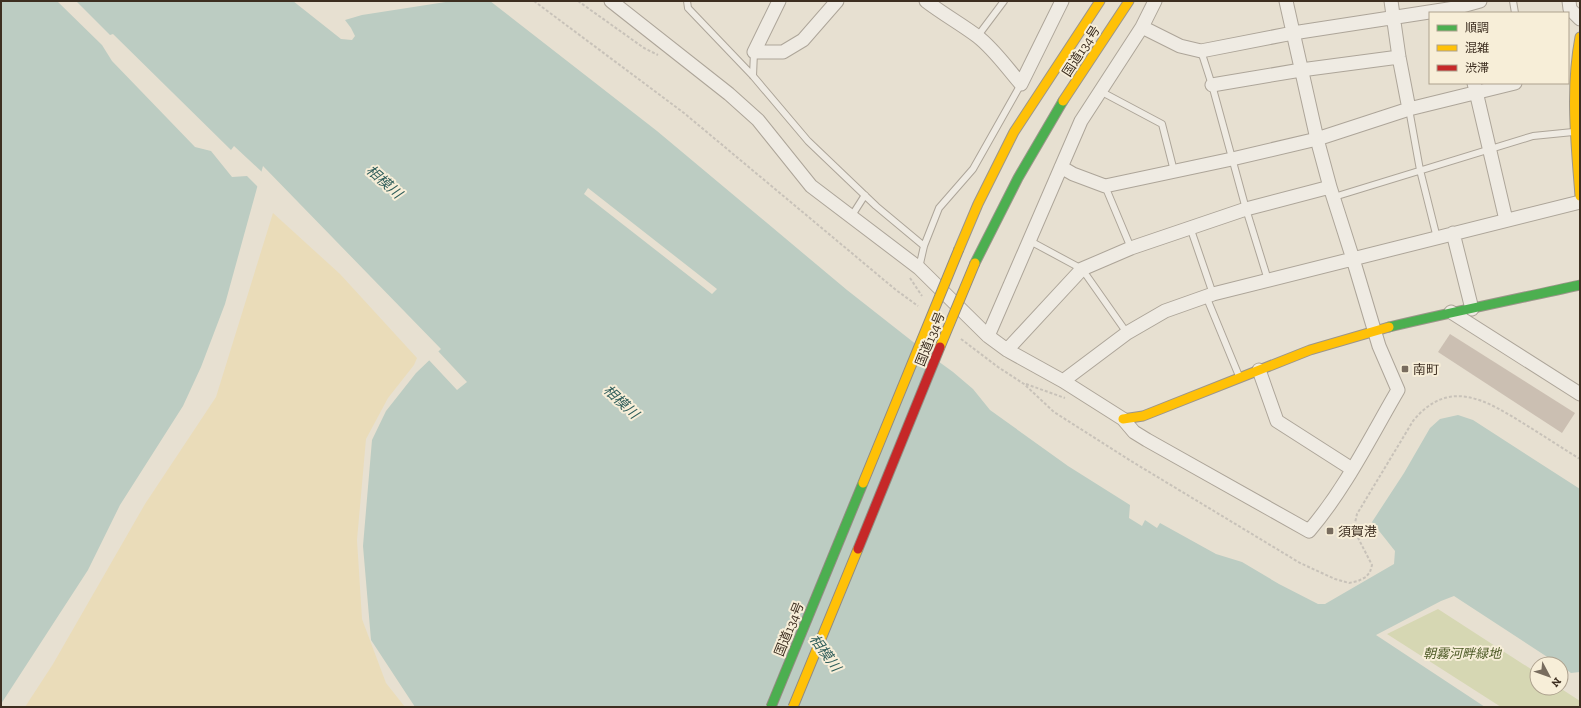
<svg xmlns="http://www.w3.org/2000/svg" width="1581" height="708" font-family="'Zilla Slab','Noto Sans JP',serif">
<rect width="100%" height="100%" fill="#e7e0d1"/>
<path fill="#d6d7b3" d="M 1438,609 L 1537,673 L 1537,688 L 1560,688 L 1580,701 L 1580,707 L 1501,707 L 1387,634 Z"/>
<path fill="#eadcb9" d="M 273,213 L 340,274 L 417,358 L 414,365 L 388,398 L 366,439 L 357,540 L 362,619 L 386,683 L 405,707 L 25,707 L 53,664 L 145,504 L 216,397 Z"/>
<path fill="#bcccc2" d="M 1,1 L 293,1 L 341,39 L 352,40 L 355,36 L 351,28 L 345,20 L 362,15 L 452,1 L 490,1 L 657,131 L 847,290 L 931,356 L 953,372 L 973,389 L 990,410 L 1068,466 L 1130,505 L 1129,518 L 1142,526 L 1145,520 L 1157,528 L 1160,523 L 1216,554 L 1242,562 L 1279,584 L 1318,604 L 1325,604 L 1394,564 L 1395,551 L 1372,522 L 1404,473 L 1430,428 L 1440,419 L 1458,415 L 1473,420 L 1580,489 L 1580,672 L 1571,673 L 1561,666 L 1561,664 L 1558,664 L 1454,596 L 1441,601 L 1376,635 L 1485,707 L 415,707 L 371,640 L 363,546 L 372,440 L 386,411 L 416,373 L 441,349 L 263,166 L 225,304 L 201,367 L 183,406 L 120,505 L 88,570 L 1,704 Z"/>
<path fill="#e7e0d1" d="M 57,1 L 76,1 L 110,35 L 113,34 L 231,150 L 234,146 L 263,173 L 259,188 L 247,176 L 232,177 L 211,151 L 195,147 L 112,61 L 102,45 Z
M 588,188 L 717,289 L 712,294 L 584,194 Z
M 311,219 L 334,240 L 385,294 Z
M 437,350 L 467,382 L 457,390 L 428,359 Z"/>
<path fill="#cbbfb2" d="M 1450,334 L 1575,413 L 1562,433 L 1438,352 Z"/>
<g fill="none" stroke-linecap="round" stroke-linejoin="round">
<defs>
<path id="lane" d="M 687,1 L 688,8 L 753,76 L 808,141 L 876,206 L 924,246
M 1513,1 L 1515,13
M 977,37 L 1004,1
M 1201,51 L 1212,85 L 1246,209 L 1268,280
M 753,76 L 754,52
M 1100,91 L 1162,124 L 1174,171
M 1409,109 L 1420,170 L 1437,238
M 1105,186 L 1131,248
M 1334,197 L 1533,136 L 1573,132
M 851,217 L 865,195
M 1190,227 L 1213,294
M 1030,241 L 1082,269 L 1127,333
M 919,268 L 924,246 L 939,208 L 973,169 L 1021,84
M 1206,296 L 1239,376"/>
<path id="street" d="M 611,1 L 729,94 L 758,120 L 811,186 L 919,268 L 988,336 L 1007,350 L 1063,381 L 1123,419 L 1134,432 L 1147,440 L 1309,531 C 1345,489 1370,438 1398,390 L 1379,346 L 1353,259 L 1330,187 L 1317,139 L 1286,1
M 779,1 L 754,52 L 783,52 L 803,40 L 837,1
M 926,1 C 943,14 961,24 977,36 C 994,49 1007,68 1021,84 L 1062,1
M 1391,1 L 1399,57 L 1409,109
M 1569,1 L 1570,9 L 1580,19
M 1142,27 L 1180,46 L 1201,51 L 1293,33 L 1455,8 L 1480,1
M 1474,83 L 1506,220
M 1212,85 L 1301,70 L 1399,57
M 1061,167 L 1073,174 L 1105,186 L 1232,159 L 1317,139 L 1409,109 L 1515,83
M 1453,233 L 1472,309
M 1451,312 L 1580,394
M 988,336 L 1081,121 L 1142,27 L 1155,1
M 1007,350 L 1082,269 L 1131,248 L 1246,209 L 1330,187
M 1259,370 L 1277,421 L 1352,469
M 1063,381 L 1127,333 L 1165,311 L 1213,294 L 1580,202"/>
<path id="fast" d="M 975,263 L 1018,178 L 1063,101
M 1389,327 C 1452,312 1516,299 1580,285"/>
<path id="slow" d="M 1580,37 C 1570,90 1576,143 1580,196
M 1063,101 L 1129,1
M 959,249 L 978,204 L 1014,132 L 1100,1
M 1123,419 L 1143,416 L 1310,350 L 1389,327"/>
</defs>
<use href="#lane" stroke="#ada599" stroke-width="8"/>
<use href="#street" stroke="#ada599" stroke-width="15"/>
<use href="#fast" stroke="#9c958a" stroke-width="11"/>
<use href="#slow" stroke="#9c958a" stroke-width="11"/>
<path stroke="#c8c2b9" stroke-width="2" stroke-dasharray="3 2" stroke-linecap="butt" d="M 534,1 L 684,113 L 896,290 L 918,306
M 578,1 L 644,48 L 658,55
M 910,278 L 922,296
M 961,339 L 998,367 L 1024,384 L 1054,412 L 1131,461 L 1300,563 L 1335,579 L 1349,583 L 1358,581 L 1366,577 L 1370,572 L 1372,565 L 1355,532 L 1355,523 L 1357,514 L 1413,421 C 1449,377 1486,400 1526,425 C 1544,436 1562,448 1580,459
M 1026,384 L 1065,398"/>
<use href="#lane" stroke="#efebe3" stroke-width="6"/>
<use href="#street" stroke="#efebe3" stroke-width="13"/>
<use href="#fast" stroke="#4caf50" stroke-width="9"/>
<use href="#slow" stroke="#ffc107" stroke-width="9"/>
<defs>
<path id="fast-bridge" d="M 771,707 L 863,483"/>
<path id="slow-bridge" d="M 940,347 L 975,263
M 863,483 L 959,249
M 793,707 L 858,549"/>
<path id="jam-bridge" d="M 858,549 L 940,347"/>
</defs>
<use href="#fast-bridge" stroke="#928b80" stroke-width="11" stroke-linecap="butt"/>
<use href="#slow-bridge" stroke="#928b80" stroke-width="11" stroke-linecap="butt"/>
<use href="#jam-bridge" stroke="#928b80" stroke-width="11" stroke-linecap="butt"/>
<use href="#fast-bridge" stroke="#4caf50" stroke-width="9"/>
<use href="#slow-bridge" stroke="#ffc107" stroke-width="9"/>
<use href="#jam-bridge" stroke="#c62828" stroke-width="9"/>
</g>
<g fill="#786c5e" stroke="#f7eed8" stroke-width="1.5">
<rect x="1401" y="365" width="8" height="8" rx="2"/>
<rect x="1326" y="527" width="8" height="8" rx="2"/>
</g>
<g text-anchor="middle" dominant-baseline="central" stroke-width="4" stroke-linejoin="round" paint-order="stroke">
<g font-size="13" fill="#3d2e20" stroke="#f7eed8">
<text transform="translate(1081 51) rotate(-57)">国道134号</text>
<text transform="translate(930 339) rotate(-68)">国道134号</text>
<text transform="translate(789 629) rotate(-68)">国道134号</text>
</g>
<g font-size="13" fill="#3d2e20" stroke="#f7eed8" text-anchor="start">
<text x="1413" y="369">南町</text>
<text x="1338" y="531">須賀港</text>
</g>
<g font-size="13" font-style="italic" fill="#4d5a26" stroke="#f7eed8">
<text x="1462" y="653">朝霧河畔緑地</text>
</g>
<g font-size="14" font-style="italic" fill="#2f5d5a" stroke="#f7eed8">
<text transform="translate(384 182) rotate(41)">相模川</text>
<text transform="translate(621 402) rotate(43)">相模川</text>
<text transform="translate(825 653) rotate(54)">相模川</text>
</g>
</g>
<rect width="1581" height="708" fill="none" stroke="#3d2e20" stroke-width="4"/>
<rect x="1429" y="12" width="140" height="72" fill="#f7eed8" stroke="#ada18e"/>
<rect x="1437" y="25" width="20" height="6" fill="#4caf50" stroke="#ada18e"/>
<text x="1465" y="32" font-size="12" fill="#3d2e20">順調</text>
<rect x="1437" y="45" width="20" height="6" fill="#ffc107" stroke="#ada18e"/>
<text x="1465" y="52" font-size="12" fill="#3d2e20">混雑</text>
<rect x="1437" y="65" width="20" height="6" fill="#c62828" stroke="#ada18e"/>
<text x="1465" y="72" font-size="12" fill="#3d2e20">渋滞</text>
<g transform="translate(1549 676) rotate(131)"><circle r="19" fill="#f7eed8" stroke="#ada18e"/>
<path d="M0-3L7 15L0 10L-7 15Z" fill="#786c5e"/>
<text y="-6" font-size="11" font-weight="bold" text-anchor="middle" fill="#3d2e20">N</text>
</g>
</svg>
